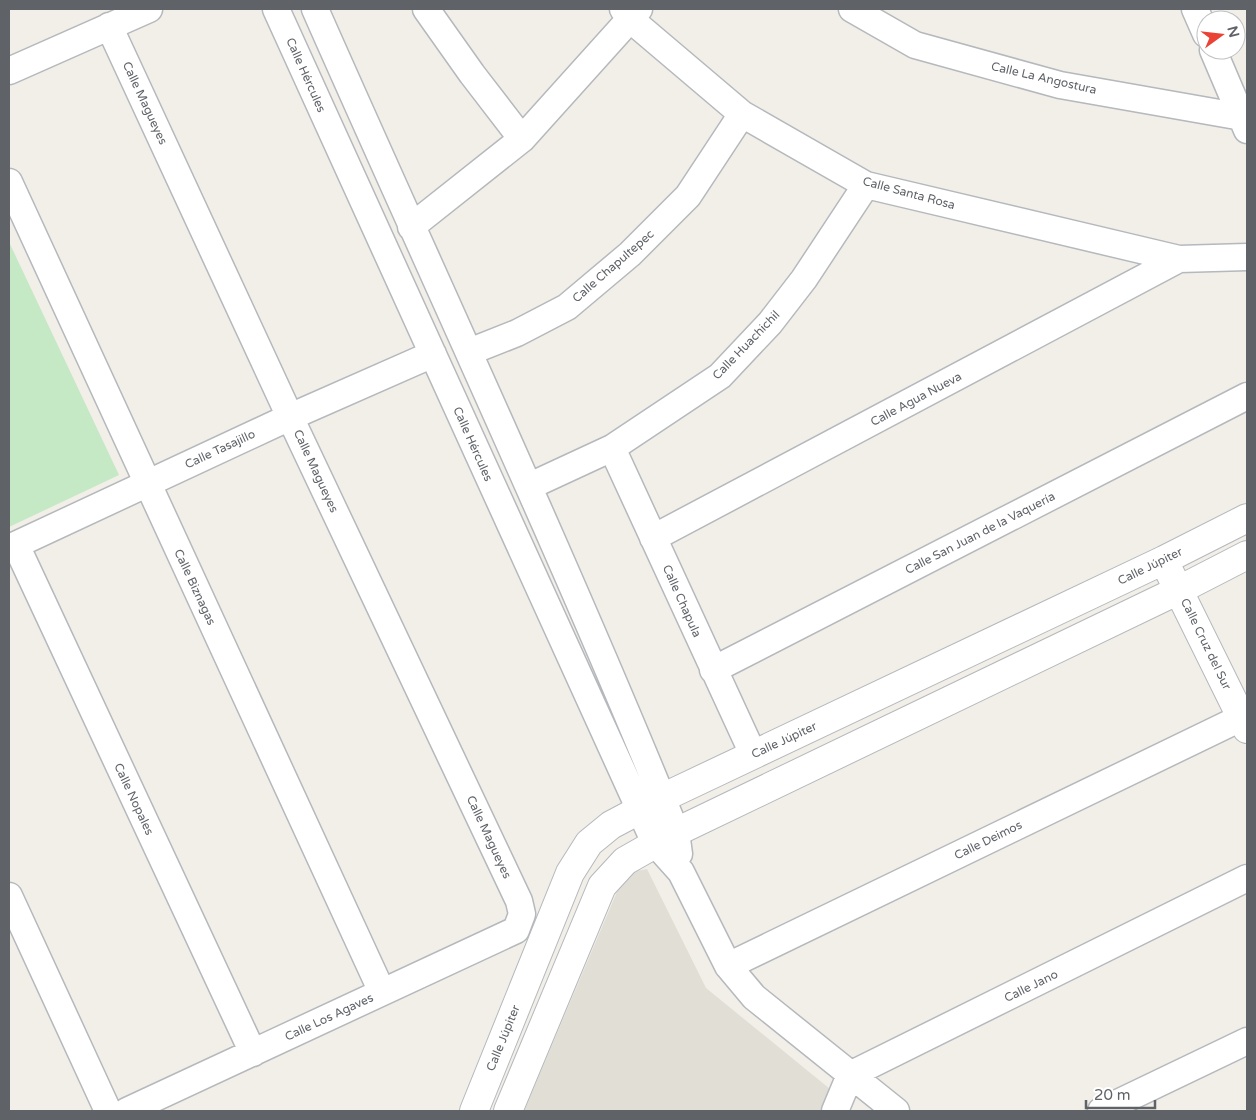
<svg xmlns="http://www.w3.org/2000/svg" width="1256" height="1120" font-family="'Varela Round',sans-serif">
<rect width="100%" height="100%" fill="#f1efe8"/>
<path fill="#e1ded6" d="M 647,869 L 706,988 L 830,1089 L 820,1111 L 524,1111 L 625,873 Z"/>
<path fill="#c5e8c5" d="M 9,242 L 119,475 L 9,527 Z"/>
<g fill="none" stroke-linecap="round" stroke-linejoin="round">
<defs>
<path id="minor" d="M 276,9 L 655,843 L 681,872 L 728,966 L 754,997 L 896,1111
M 315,9 C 436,283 563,554 676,832 L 679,854
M 426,9 L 472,74 L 522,139
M 623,9 L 630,19 L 742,114 L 866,185 L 1179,259 L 1247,257
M 852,9 L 915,45 L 1060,85 L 1242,117 L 1247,115
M 1195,9 L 1206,34
M 109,26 L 290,417 L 519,901 L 522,914 L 516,930 L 127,1111
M 1213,50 L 1247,130
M 9,71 L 149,9
M 9,182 L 382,992
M 411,227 L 522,139 L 639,9
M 469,352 L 517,333 L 567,307 L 630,254 L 688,196 L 742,114
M 612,448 L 753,754
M 530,486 L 612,448 L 720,376 L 770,323 L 804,279 L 866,185
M 653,538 L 1179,259
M 16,545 L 253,1053
M 9,548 L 290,417 L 433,354
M 713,670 L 1247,396
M 9,896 L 108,1111
M 728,966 L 1247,715
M 835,1111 L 850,1075 L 1247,878
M 1101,1111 L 1247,1041"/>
<path id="tertiary" d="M 1170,573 L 1247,729
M 474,1111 L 570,873 L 589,843 L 611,825 L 662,798 L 1164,560 L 1247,518
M 508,1111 L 602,886 L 625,861 L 676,832 L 1179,590 L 1247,555"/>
</defs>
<use href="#minor" stroke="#b5b8bc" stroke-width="29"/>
<use href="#tertiary" stroke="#b5b8bc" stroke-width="30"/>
<use href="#minor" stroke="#fff" stroke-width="26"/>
<use href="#tertiary" stroke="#fff" stroke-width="28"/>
</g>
<g text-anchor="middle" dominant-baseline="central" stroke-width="4" stroke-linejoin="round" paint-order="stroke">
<g font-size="12" fill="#5f6368" stroke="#fff">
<text transform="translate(306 75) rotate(66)">Calle Hércules</text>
<text transform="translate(1044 78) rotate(13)">Calle La Angostura</text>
<text transform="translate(145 103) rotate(65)">Calle Magueyes</text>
<text transform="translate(909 193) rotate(15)">Calle Santa Rosa</text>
<text transform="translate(613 266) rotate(-41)">Calle Chapultepec</text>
<text transform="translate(746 345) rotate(-46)">Calle Huachichil</text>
<text transform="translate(916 399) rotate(-28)">Calle Agua Nueva</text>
<text transform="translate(473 444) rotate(66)">Calle Hércules</text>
<text transform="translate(220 449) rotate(-25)">Calle Tasajillo</text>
<text transform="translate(316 471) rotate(65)">Calle Magueyes</text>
<text transform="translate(980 533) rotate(-27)">Calle San Juan de la Vaquería</text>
<text transform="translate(1150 566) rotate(-26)">Calle Júpiter</text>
<text transform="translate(195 587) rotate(65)">Calle Biznagas</text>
<text transform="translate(682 601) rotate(66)">Calle Chapula</text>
<text transform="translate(1206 644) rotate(64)">Calle Cruz del Sur</text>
<text transform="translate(784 740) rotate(-25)">Calle Júpiter</text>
<text transform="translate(134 799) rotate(65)">Calle Nopales</text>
<text transform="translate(489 837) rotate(65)">Calle Magueyes</text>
<text transform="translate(988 840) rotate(-26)">Calle Deimos</text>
<text transform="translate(1031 986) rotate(-26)">Calle Jano</text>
<text transform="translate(329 1017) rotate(-25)">Calle Los Agaves</text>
<text transform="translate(503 1038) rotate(-68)">Calle Júpiter</text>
</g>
</g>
<rect width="1256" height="1120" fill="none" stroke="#5f6368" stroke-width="20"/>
<g transform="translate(1221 35) rotate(75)"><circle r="24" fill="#ffffff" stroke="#bfc1c3"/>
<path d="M0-4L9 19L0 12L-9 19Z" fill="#ea4335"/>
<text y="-8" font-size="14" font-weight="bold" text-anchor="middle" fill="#5f6368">N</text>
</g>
<path d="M1086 1100v8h69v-8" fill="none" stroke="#5f6368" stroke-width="2.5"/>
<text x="1094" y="1100" font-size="15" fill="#5f6368" stroke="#ffffff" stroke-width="4" paint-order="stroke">20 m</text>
</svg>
